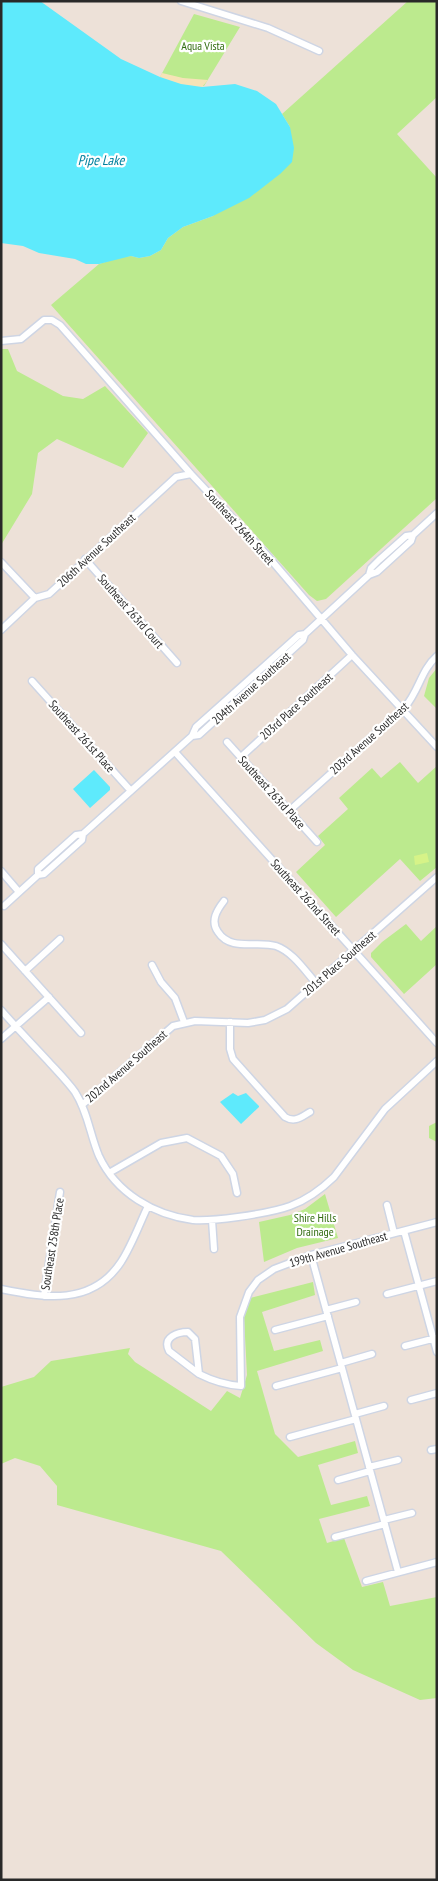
<svg xmlns="http://www.w3.org/2000/svg" width="438" height="1881" font-family="'PT Sans Narrow',sans-serif">
<rect width="100%" height="100%" fill="#ede1d8"/>
<path fill="#bcea8e" d="M 408,1 L 437,1 L 437,97 L 397,134 L 437,178 L 437,498 L 326,599 L 317,601 L 309,595 L 51,305 L 99,264 L 121,257 L 131,256 L 139,258 L 150,256 L 161,250 L 168,238 L 183,227 L 213,216 L 290,127 L 282,114 Z
M 194,14 L 240,27 L 204,86 L 160,77 Z
M 1,349 L 8,349 L 17,371 L 63,396 L 83,399 L 105,386 L 148,433 L 123,468 L 57,439 L 38,453 L 32,494 L 1,545 Z
M 437,668 L 437,709 L 424,696 L 429,678 Z
M 400,762 L 418,783 L 437,766 L 437,867 L 420,881 L 400,859 L 336,917 L 296,872 L 325,845 L 318,836 L 348,809 L 339,798 L 372,768 L 381,778 Z
M 406,924 L 421,941 L 437,926 L 437,964 L 404,994 L 371,957 L 371,953 L 382,942 Z
M 437,1122 L 437,1142 L 429,1138 L 429,1126 Z
M 325,1194 L 338,1238 L 297,1248 L 264,1262 L 259,1222 L 290,1215 L 305,1209 Z
M 313,1282 L 315,1295 L 262,1312 L 274,1351 L 320,1340 L 323,1351 L 257,1371 L 275,1434 L 298,1457 L 355,1441 L 358,1453 L 318,1465 L 331,1505 L 367,1496 L 370,1506 L 319,1519 L 327,1543 L 344,1538 L 362,1587 L 383,1582 L 390,1606 L 437,1597 L 437,1698 L 420,1700 L 353,1670 L 316,1643 L 221,1551 L 57,1505 L 57,1486 L 40,1466 L 15,1458 L 1,1464 L 1,1387 L 34,1377 L 51,1361 L 130,1348 L 128,1354 L 135,1362 L 211,1411 L 227,1391 L 240,1398 L 247,1375 L 244,1317 L 250,1298 Z"/>
<path fill="#f6e3b7" d="M 162,73 L 183,78 L 208,80 L 202,87 L 180,84 L 160,77 Z"/>
<path fill="#d6f388" d="M 427,853 L 429,862 L 415,865 L 414,856 Z"/>
<path fill="#5eeafc" d="M 1,1 L 40,1 L 121,59 L 160,77 L 181,84 L 202,87 L 235,84 L 257,91 L 276,104 L 290,127 L 294,148 L 292,162 L 280,174 L 249,198 L 213,216 L 183,227 L 168,238 L 161,250 L 150,256 L 139,258 L 131,256 L 99,264 L 86,264 L 75,259 L 39,253 L 23,246 L 1,243 Z
M 94,770 L 110,787 L 110,790 L 90,808 L 73,789 Z
M 233,1093 L 238,1096 L 246,1093 L 259,1106 L 259,1107 L 241,1124 L 220,1102 Z"/>
<g fill="none" stroke-linecap="round" stroke-linejoin="round">
<defs>
<path id="street" d="M 181,1 L 268,28 L 319,51
M 1,341 L 21,339 L 44,320 L 52,320 L 60,325 L 191,474 L 266,554 L 352,655 L 437,747
M 413,535 L 406,536 L 379,560 L 371,568 L 369,575 L 377,572 L 411,541 L 413,535 L 437,513
M 85,559 L 177,663
M 1,562 L 35,598
M 1,630 L 35,598 L 49,594 L 176,477 L 191,474
M 305,634 L 303,640 L 199,735 L 192,736 L 196,727 L 299,635 L 305,634 L 369,575
M 32,681 L 131,791
M 227,742 L 317,842
M 175,752 L 437,1043
M 241,757 L 352,655
M 289,811 L 405,707 C 419,691 421,670 437,656
M 83,834 L 82,840 L 44,874 L 38,875 L 38,869 L 76,835 L 83,834 L 192,736
M 1,871 L 19,892
M 224,901 C 217,910 210,921 218,932 C 231,952 257,940 276,946 C 293,952 305,971 316,983
M 4,906 L 38,875
M 1,944 L 81,1033
M 152,965 L 161,982 L 175,998 L 184,1022
M 25,971 L 60,939
M 1,1010 C 16,1027 32,1044 48,1061 C 57,1071 67,1081 75,1092 C 88,1112 90,1135 99,1156 C 116,1193 154,1215 193,1220 C 208,1221 223,1219 238,1217 C 280,1211 303,1207 334,1177 L 385,1109 L 437,1061
M 230,1022 L 230,1049 L 233,1059 L 285,1117 C 295,1123 301,1117 310,1112
M 1,1039 L 49,997
M 82,1105 L 173,1026 L 195,1021 L 248,1023 L 265,1020 L 287,1009 L 437,877
M 109,1173 L 161,1143 L 187,1138 L 221,1156 L 233,1174 L 237,1193
M 387,1205 L 394,1233
M 212,1220 L 214,1249
M 404,1231 L 437,1352
M 311,1255 L 398,1572
M 1,1289 C 45,1298 92,1306 121,1262 C 132,1245 139,1225 148,1206
M 387,1294 L 437,1281
M 44,1296 L 60,1192
M 326,1310 L 356,1302
M 275,1330 L 328,1316
M 405,1346 L 436,1338
M 341,1363 L 372,1354
M 199,1374 L 169,1351 C 162,1337 178,1332 188,1332 L 195,1339 L 199,1374 C 213,1381 225,1385 241,1386 L 240,1317 L 249,1292 L 258,1280 L 274,1269 L 311,1255 L 437,1222
M 276,1386 L 342,1368
M 411,1400 L 437,1393
M 355,1414 L 384,1406
M 290,1437 L 356,1419
M 431,1450 L 437,1449
M 369,1467 L 398,1460
M 338,1480 L 370,1471
M 384,1520 L 412,1513
M 335,1537 L 385,1524
M 366,1581 L 437,1562"/>
</defs>
<use href="#street" stroke="#ced5e4" stroke-width="9"/>
<use href="#street" stroke="#fff" stroke-width="6"/>
</g>
<g text-anchor="middle" dominant-baseline="central" stroke-width="4.5" stroke-linejoin="round" paint-order="stroke">
<g font-size="12" fill="#326d11" stroke="#fff">
<text x="203" y="45">Aqua Vista</text>
<text x="315" y="1217">Shire Hills<tspan x="315" dy="14">Drainage</tspan></text>
</g>
<g font-size="12" fill="#292929" stroke="#fff">
<text transform="translate(240 527) rotate(48)">Southeast 264th Street</text>
<text transform="translate(96 550) rotate(-43)">206th Avenue Southeast</text>
<text transform="translate(131 611) rotate(49)">Southeast 263rd Court</text>
<text transform="translate(251 688) rotate(-42)">204th Avenue Southeast</text>
<text transform="translate(296 706) rotate(-42)">203rd Place Southeast</text>
<text transform="translate(82 736) rotate(48)">Southeast 261st Place</text>
<text transform="translate(369 738) rotate(-42)">203rd Avenue Southeast</text>
<text transform="translate(272 792) rotate(48)">Southeast 263rd Place</text>
<text transform="translate(306 897) rotate(48)">Southeast 262nd Street</text>
<text transform="translate(339 963) rotate(-41)">201st Place Southeast</text>
<text transform="translate(126 1066) rotate(-41)">202nd Avenue Southeast</text>
<text transform="translate(52 1244) rotate(-81)">Southeast 258th Place</text>
<text transform="translate(338 1249) rotate(-16)">199th Avenue Southeast</text>
</g>
<g font-size="14" font-style="italic" fill="#01809e" stroke="#fff">
<text x="101" y="160">Pipe Lake</text>
</g>
</g>
<rect width="438" height="1881" fill="none" stroke="#292929" stroke-width="5"/>
</svg>
